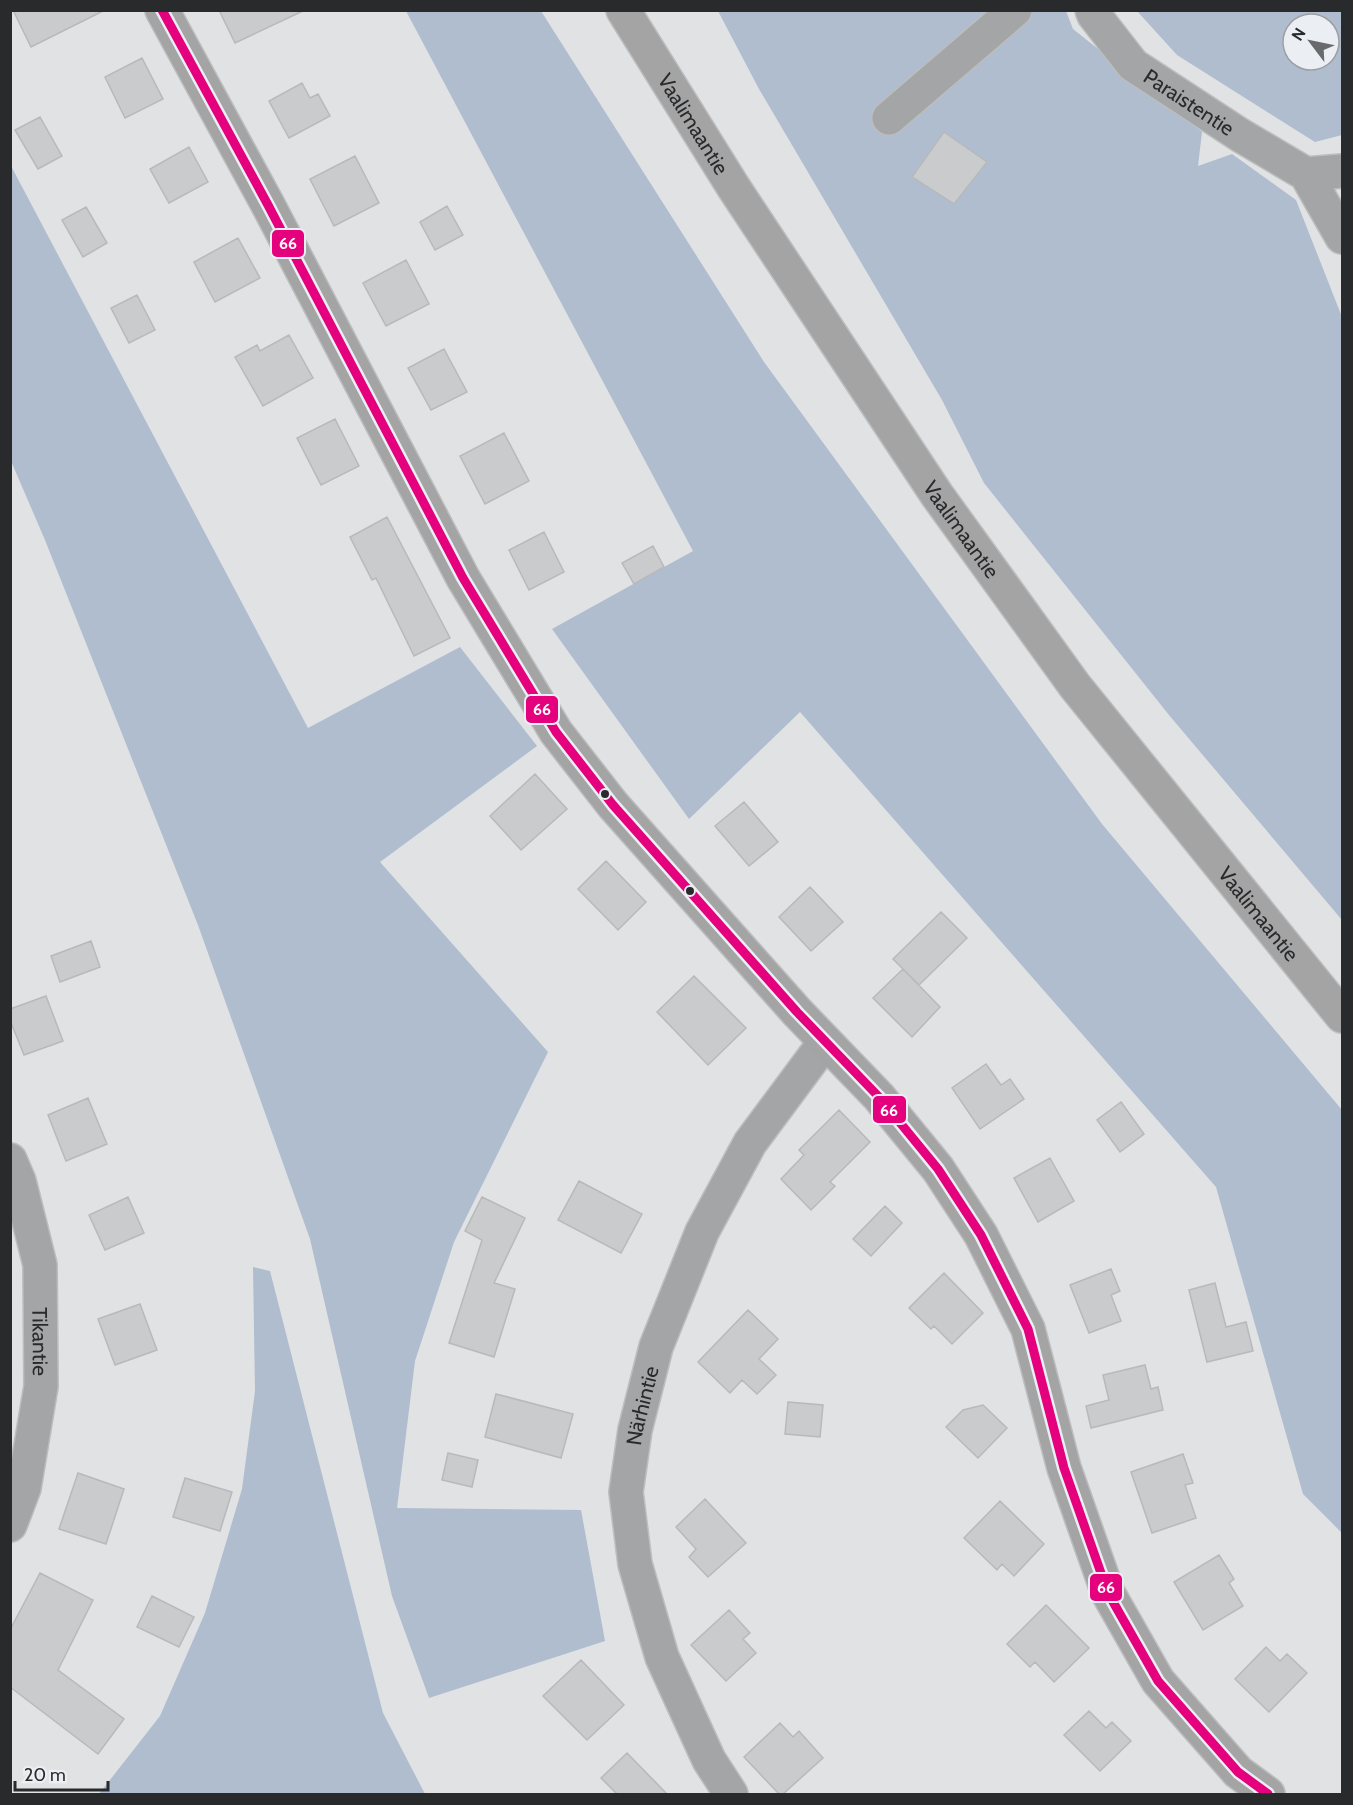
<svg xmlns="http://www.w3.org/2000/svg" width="1353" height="1805" font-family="Cabin,sans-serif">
<rect width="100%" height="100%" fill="#e0e2e4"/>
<path fill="#afbdcf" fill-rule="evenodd" d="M 406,11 L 541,11 L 764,362 L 1102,824 L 1342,1110 L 1342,1533 L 1303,1494 L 1216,1187 L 800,712 L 689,819 L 552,629 L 693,551 Z
M 718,11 L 1066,11 L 1073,29 L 1202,132 L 1198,166 L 1232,154 L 1296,200 L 1342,317 L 1342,920 L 1169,715 L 984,483 L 942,400 L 759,89 Z
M 1137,11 L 1342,11 L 1342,135 L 1315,142 L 1177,55 ZM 1293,24 L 1329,24 L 1329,60 L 1293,60 Z
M 10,164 L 308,728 L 460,647 L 537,746 L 380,862 L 548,1052 L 454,1242 L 415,1361 L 397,1508 L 581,1510 L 605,1641 L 429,1698 L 392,1596 L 310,1239 L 198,925 L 45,540 L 11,461 Z
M 253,1267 L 270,1271 L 383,1713 L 425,1794 L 99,1794 L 160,1716 L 205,1613 L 242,1489 L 255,1391 Z"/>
<path fill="#c9cbcd" stroke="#b7b9bb" stroke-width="1.5" d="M 13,10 L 105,10 L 31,47 Z
M 219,10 L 305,10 L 235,43 Z
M 142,58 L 163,99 L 125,118 L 105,77 Z
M 302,83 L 310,98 L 318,94 L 330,116 L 289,138 L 269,101 Z
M 40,117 L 62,156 L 38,169 L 15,130 Z
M 944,132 L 987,162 L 954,204 L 912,177 Z
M 189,147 L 208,182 L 169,203 L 150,169 Z
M 355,156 L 379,203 L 334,226 L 310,179 Z
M 447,206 L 463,235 L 435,250 L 420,222 Z
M 86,207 L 107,243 L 83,257 L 62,220 Z
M 238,238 L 260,278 L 215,302 L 194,262 Z
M 406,260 L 429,304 L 386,326 L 363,283 Z
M 137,295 L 155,330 L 129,343 L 111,308 Z
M 289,335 L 313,378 L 263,406 L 235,357 L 257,345 L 260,351 Z
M 444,349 L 467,392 L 431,410 L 408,368 Z
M 335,419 L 359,466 L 321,485 L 297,438 Z
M 504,433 L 529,481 L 485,504 L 460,456 Z
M 387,517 L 450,638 L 414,656 L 376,578 L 372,580 L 350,537 Z
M 544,532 L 564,572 L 529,590 L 509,550 Z
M 653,546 L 664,567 L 634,584 L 622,563 Z
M 535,774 L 567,809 L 521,850 L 490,816 Z
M 744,802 L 778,842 L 749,866 L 715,826 Z
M 606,861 L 646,902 L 618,930 L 578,889 Z
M 810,887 L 843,922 L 811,951 L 779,917 Z
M 941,912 L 967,938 L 919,985 L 893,959 Z
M 91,941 L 100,967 L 60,982 L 51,956 Z
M 903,969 L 940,1007 L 912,1037 L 873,998 Z
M 694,976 L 746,1028 L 708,1065 L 657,1012 Z
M 46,996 L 63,1041 L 24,1055 L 10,1020 L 10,1009 Z
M 986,1064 L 1001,1085 L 1010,1079 L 1024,1099 L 980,1129 L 952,1088 Z
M 88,1098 L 107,1144 L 66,1161 L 48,1115 Z
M 1121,1102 L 1144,1134 L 1120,1152 L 1097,1120 Z
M 839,1110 L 870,1142 L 830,1182 L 835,1186 L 811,1210 L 781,1179 L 804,1155 L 799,1150 Z
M 1050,1158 L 1074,1201 L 1038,1222 L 1014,1178 Z
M 579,1181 L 642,1214 L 621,1253 L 558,1220 Z
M 128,1197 L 144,1233 L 105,1250 L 89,1215 Z
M 482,1197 L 525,1218 L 494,1283 L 515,1289 L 494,1357 L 449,1343 L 482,1240 L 465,1231 Z
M 885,1206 L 902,1223 L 871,1256 L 853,1239 Z
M 1111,1269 L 1120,1291 L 1111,1295 L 1121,1321 L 1089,1333 L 1070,1285 Z
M 944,1273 L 983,1313 L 952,1344 L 934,1326 L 931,1329 L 909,1308 Z
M 1215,1283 L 1226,1327 L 1246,1322 L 1253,1351 L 1207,1362 L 1189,1290 Z
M 140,1304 L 157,1350 L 115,1365 L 98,1319 Z
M 748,1310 L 778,1339 L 759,1359 L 776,1375 L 757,1394 L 742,1380 L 730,1393 L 698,1362 Z
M 1145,1365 L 1151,1389 L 1158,1387 L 1163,1410 L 1091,1428 L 1086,1406 L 1109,1400 L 1103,1375 Z
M 496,1394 L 573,1414 L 561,1458 L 485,1437 Z
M 788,1402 L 823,1405 L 820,1437 L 785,1434 Z
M 983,1405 L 1007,1428 L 978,1458 L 946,1427 L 963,1410 Z
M 448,1453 L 478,1460 L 472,1487 L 442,1480 Z
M 1183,1454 L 1193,1483 L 1185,1485 L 1196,1518 L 1152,1533 L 1131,1472 Z
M 78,1473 L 124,1489 L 106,1544 L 59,1529 Z
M 185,1478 L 232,1492 L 220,1531 L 173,1517 Z
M 705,1499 L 746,1543 L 708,1577 L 689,1557 L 696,1549 L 676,1527 Z
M 1000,1501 L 1044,1544 L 1014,1576 L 1002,1564 L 997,1570 L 964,1538 Z
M 1219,1555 L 1234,1579 L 1229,1583 L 1243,1606 L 1203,1630 L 1174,1582 Z
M 40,1573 L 93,1600 L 58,1670 L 124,1719 L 98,1754 L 10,1687 L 10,1630 Z
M 152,1596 L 194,1617 L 179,1647 L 137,1627 Z
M 1046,1605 L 1089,1648 L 1054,1682 L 1035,1662 L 1030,1667 L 1007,1644 Z
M 729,1610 L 750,1633 L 743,1639 L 756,1653 L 726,1681 L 691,1645 Z
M 1266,1647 L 1280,1661 L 1287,1654 L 1307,1673 L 1269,1712 L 1235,1679 Z
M 581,1660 L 624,1705 L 587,1740 L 543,1696 Z
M 1089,1711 L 1106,1728 L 1112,1722 L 1131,1741 L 1100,1771 L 1064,1735 Z
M 780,1723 L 793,1737 L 799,1731 L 823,1758 L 783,1794 L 779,1794 L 744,1757 Z
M 627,1753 L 667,1794 L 617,1794 L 601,1778 Z"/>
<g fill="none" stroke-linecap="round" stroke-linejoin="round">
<defs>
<g id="street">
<path id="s1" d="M 1092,10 L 1094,15 L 1133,65 L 1240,135 L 1306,174 L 1342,237"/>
<path d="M 889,118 L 1015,10"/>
<path d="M 1306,174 L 1342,171"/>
<path id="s2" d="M 10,1160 L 19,1181 L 40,1265 L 41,1386 L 24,1488 L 10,1525"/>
<path id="s3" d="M 731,1794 L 709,1760 L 662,1657 L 635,1564 L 626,1492 L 635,1430 L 656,1347 L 702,1232 L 750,1143 L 825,1042"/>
</g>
<g id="secondary">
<path d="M 162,10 L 268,205 L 463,578 L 556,732 L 613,805 L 797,1012 L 879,1097 L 938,1169 L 981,1235 L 1028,1329 L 1064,1468 L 1108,1593 L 1158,1681 L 1238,1772 L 1268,1794"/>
<path id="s4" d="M 623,10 L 734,188 L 937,495 L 1075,686 L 1342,1016"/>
</g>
</defs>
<use href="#street" stroke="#bcbdbe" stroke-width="36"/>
<use href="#secondary" stroke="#bcbdbe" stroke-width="36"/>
<use href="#street" stroke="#a4a5a6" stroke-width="33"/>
<use href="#secondary" stroke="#a4a4a5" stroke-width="33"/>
<defs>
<path id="bus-1" d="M 162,10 L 268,205 L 463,578 L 556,732 L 613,805 L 797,1012 L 879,1097 L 938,1169 L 981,1235 L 1028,1329 L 1064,1468 L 1108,1593 L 1158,1681 L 1238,1772 L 1268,1794"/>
</defs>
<use href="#bus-1" stroke="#ebeff3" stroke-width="14"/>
<use href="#bus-1" stroke="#e5007d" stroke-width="9"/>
</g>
<g fill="#292a2c" stroke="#ebeff3" stroke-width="2">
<circle cx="605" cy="794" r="5"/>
<circle cx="690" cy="891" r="5"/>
</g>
<g text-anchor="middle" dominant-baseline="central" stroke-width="6" stroke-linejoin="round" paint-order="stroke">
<g font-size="21" fill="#292a2c" stroke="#ebeff3">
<text stroke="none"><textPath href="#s1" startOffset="136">Paraistentie</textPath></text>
<text stroke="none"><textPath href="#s4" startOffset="134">Vaalimaantie</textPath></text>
<text stroke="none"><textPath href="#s4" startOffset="620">Vaalimaantie</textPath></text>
<text stroke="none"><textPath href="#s4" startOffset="1106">Vaalimaantie</textPath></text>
<text stroke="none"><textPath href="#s2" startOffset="186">Tikantie</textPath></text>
<text stroke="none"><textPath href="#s3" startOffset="411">Närhintie</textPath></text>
</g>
</g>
<g stroke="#ebeff3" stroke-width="2">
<rect x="271" y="229" width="34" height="29" rx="6" fill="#e5007d"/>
<rect x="525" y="695" width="34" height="29" rx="6" fill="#e5007d"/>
<rect x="872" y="1095" width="35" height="29" rx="6" fill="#e5007d"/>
<rect x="1089" y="1573" width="34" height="29" rx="6" fill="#e5007d"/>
</g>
<g font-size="16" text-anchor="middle" font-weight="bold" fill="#fff">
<text x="288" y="249">66</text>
<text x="542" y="715">66</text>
<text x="889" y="1116">66</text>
<text x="1106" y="1593">66</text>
</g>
<rect width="1353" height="1805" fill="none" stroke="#292a2c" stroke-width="24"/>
<g transform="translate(1311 42) rotate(302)"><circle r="28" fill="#ebeff3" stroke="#9da0a3" stroke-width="1.5"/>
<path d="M0-4.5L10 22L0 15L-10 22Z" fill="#696a6c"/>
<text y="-9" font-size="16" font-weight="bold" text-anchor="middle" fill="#292a2c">N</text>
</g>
<path d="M15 1781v9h93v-9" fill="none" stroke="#292a2c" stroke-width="3"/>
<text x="24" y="1781" font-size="18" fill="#292a2c" stroke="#ebeff3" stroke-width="4.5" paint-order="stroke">20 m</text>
</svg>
